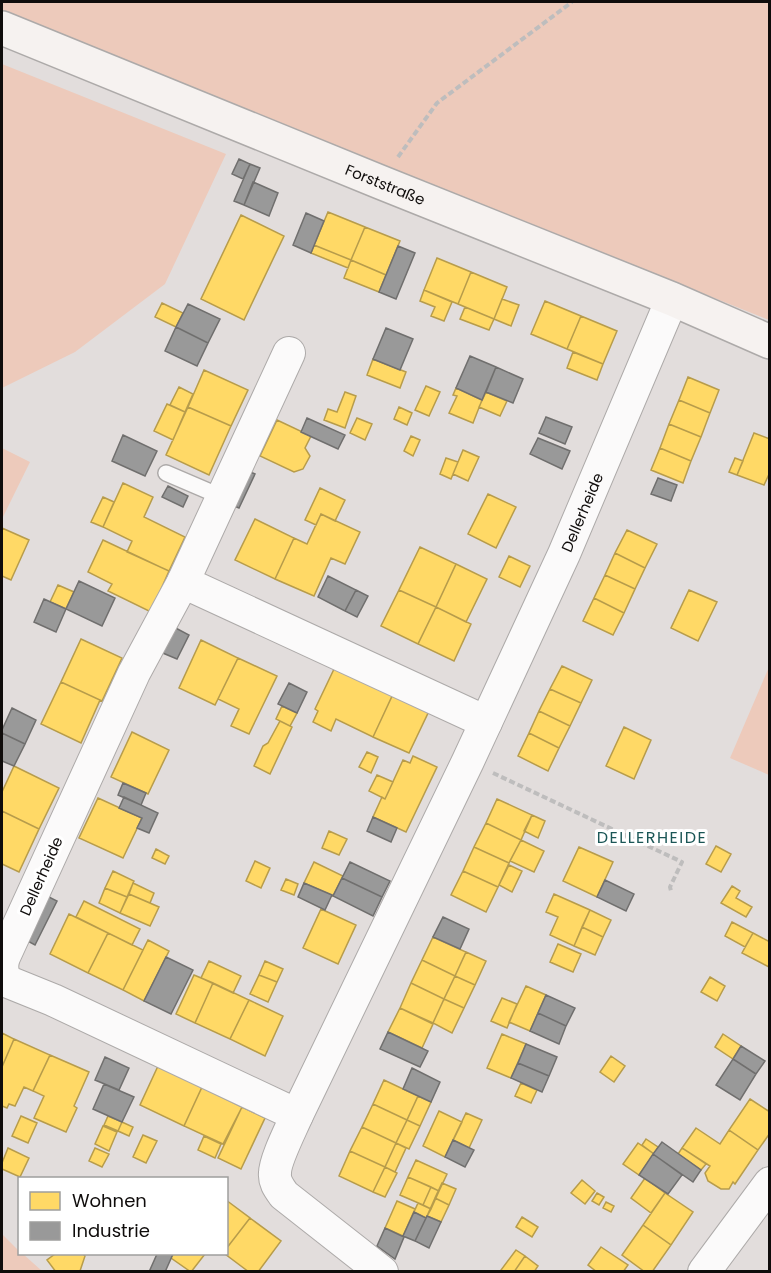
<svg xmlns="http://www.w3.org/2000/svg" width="771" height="1273" font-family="Poppins,sans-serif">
<rect width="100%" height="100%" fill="#e2dddc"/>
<path fill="#edcabb" d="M 2,2 L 769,2 L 769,320 L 2,11 Z
M 2,64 L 226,154 L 165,284 L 75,352 L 2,388 Z
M 2,448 L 30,462 L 2,519 Z
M 769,667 L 770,775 L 769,775 L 730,758 Z
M 2,1234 L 19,1251 L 20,1254 L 23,1254 L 42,1271 L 2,1271 Z"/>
<path fill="#ffd966" stroke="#b79c4b" stroke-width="1.5" d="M 328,212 L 365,227 L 351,260 L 314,245 Z
M 241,215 L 284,236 L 244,320 L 201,299 Z
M 365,227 L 400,241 L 386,275 L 351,260 Z
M 314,245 L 351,260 L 348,268 L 311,253 Z
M 437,258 L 471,272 L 458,304 L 424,290 Z
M 351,260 L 386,275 L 379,292 L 344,278 Z
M 471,272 L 507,287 L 494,319 L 458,304 Z
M 424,290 L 452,302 L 444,321 L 431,316 L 435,307 L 420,301 Z
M 502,299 L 519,305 L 511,326 L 494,319 Z
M 545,301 L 581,316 L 567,349 L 531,334 Z
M 162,303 L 183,313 L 176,327 L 155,317 Z
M 465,307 L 494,319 L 489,330 L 460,319 Z
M 581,316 L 617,331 L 603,364 L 567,349 Z
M 573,352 L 603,364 L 597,380 L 567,368 Z
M 373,359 L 406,372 L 400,388 L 367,375 Z
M 204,370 L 248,390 L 231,426 L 188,407 Z
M 688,377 L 719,390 L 710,413 L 679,400 Z
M 426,386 L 440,392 L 429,416 L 415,410 Z
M 179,387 L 193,394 L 185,412 L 170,405 Z
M 456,388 L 482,400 L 473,423 L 449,413 L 457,396 L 453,395 Z
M 345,392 L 356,396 L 345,428 L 324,420 L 328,409 L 337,412 Z
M 486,392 L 507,401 L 500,416 L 479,407 Z
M 679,400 L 710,413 L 701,437 L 669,424 Z
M 167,404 L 185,412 L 173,440 L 154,431 Z
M 188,407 L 231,426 L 209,475 L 166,455 Z
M 399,407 L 412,413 L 407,425 L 394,419 Z
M 357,418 L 372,424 L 365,440 L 350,433 Z
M 277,420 L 311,436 L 305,448 L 310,456 L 303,469 L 294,472 L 260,456 Z
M 669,424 L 701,437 L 691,461 L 660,448 Z
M 754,433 L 770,439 L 770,472 L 764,485 L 737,475 Z
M 411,436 L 420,440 L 413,456 L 404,451 Z
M 660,448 L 691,461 L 683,483 L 651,470 Z
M 463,450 L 479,457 L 468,481 L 453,474 Z
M 446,458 L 458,462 L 451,479 L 440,474 Z
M 735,458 L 743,461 L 737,475 L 729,472 Z
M 123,483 L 153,497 L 144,517 L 185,537 L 169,571 L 127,552 L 132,541 L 103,527 Z
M 320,488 L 345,500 L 335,521 L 321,514 L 316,525 L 305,520 Z
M 488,494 L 516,507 L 496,548 L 468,534 Z
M 103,497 L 114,502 L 103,527 L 91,522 Z
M 321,514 L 360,532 L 345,564 L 331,558 L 314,596 L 275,579 L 294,538 L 307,544 Z
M 255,519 L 294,538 L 275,579 L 235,560 Z
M 2,528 L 29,540 L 11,580 L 2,576 Z
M 627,530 L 657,544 L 645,568 L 615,553 Z
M 103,540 L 169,571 L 151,612 L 108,591 L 112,584 L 88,572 Z
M 420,547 L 456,564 L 436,607 L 399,590 Z
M 615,553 L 645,568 L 635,589 L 605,575 Z
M 509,556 L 530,566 L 520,587 L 499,577 Z
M 456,564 L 487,579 L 466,622 L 436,607 Z
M 605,575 L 635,589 L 624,613 L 594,598 Z
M 58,585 L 74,592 L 66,609 L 50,602 Z
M 399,590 L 436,607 L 418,644 L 381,626 Z
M 689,590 L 717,602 L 698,641 L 671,628 Z
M 594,598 L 624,613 L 613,635 L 583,621 Z
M 436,607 L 471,624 L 454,661 L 418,644 Z
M 81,639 L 122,658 L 102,701 L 61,682 Z
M 201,640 L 238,658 L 215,705 L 179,688 Z
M 238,658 L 277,676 L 249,734 L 231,726 L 239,709 L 218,699 Z
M 562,666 L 592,680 L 581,703 L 550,689 Z
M 335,667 L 393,694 L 373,737 L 336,719 L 331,731 L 313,722 L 318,711 L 315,709 Z
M 61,682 L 100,700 L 81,743 L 41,724 Z
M 550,689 L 581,703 L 570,726 L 539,711 Z
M 393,694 L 429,711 L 409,753 L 373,737 Z
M 282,706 L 297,713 L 290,726 L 276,719 Z
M 539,711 L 570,726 L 559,748 L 529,733 Z
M 280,721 L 292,727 L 270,774 L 254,766 L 263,746 L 268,743 Z
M 624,727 L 651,740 L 634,779 L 606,766 Z
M 132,732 L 169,750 L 148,794 L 111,777 Z
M 529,733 L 559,748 L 548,771 L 518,756 Z
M 367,752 L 378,757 L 371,773 L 359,767 Z
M 413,756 L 437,767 L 406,832 L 373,817 L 382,797 L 385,799 L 403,760 L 410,763 Z
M 14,766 L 59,788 L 39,829 L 2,811 L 2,792 Z
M 377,775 L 393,782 L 385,799 L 369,791 Z
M 98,798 L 142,818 L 123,858 L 79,838 Z
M 497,799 L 532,815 L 521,840 L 486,823 Z
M 2,811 L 39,829 L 19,872 L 2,864 Z
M 532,815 L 545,821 L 538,838 L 524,831 Z
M 486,823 L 521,840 L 509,863 L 474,847 Z
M 329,831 L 347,839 L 339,855 L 322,848 Z
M 521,840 L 544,851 L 534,872 L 510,861 Z
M 716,846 L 731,854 L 721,872 L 706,864 Z
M 474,847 L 509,863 L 498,887 L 463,871 Z
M 579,847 L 613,862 L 597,897 L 563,881 Z
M 156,849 L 169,856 L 165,864 L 152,858 Z
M 255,861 L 270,868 L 261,888 L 246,881 Z
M 314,862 L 343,876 L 333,896 L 304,883 Z
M 509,865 L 522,871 L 512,892 L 499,885 Z
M 113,871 L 134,881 L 127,897 L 105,888 Z
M 463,871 L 498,887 L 486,912 L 451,895 Z
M 286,879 L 298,884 L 294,895 L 281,890 Z
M 133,883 L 154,893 L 150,903 L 129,894 Z
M 732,886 L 740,891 L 736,898 L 752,907 L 746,917 L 721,903 Z
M 105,888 L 127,897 L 120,913 L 99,903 Z
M 129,894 L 159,907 L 150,926 L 120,913 Z
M 554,894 L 590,910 L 574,946 L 550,935 L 558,917 L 546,912 Z
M 84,901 L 140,929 L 132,945 L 76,917 Z
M 321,909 L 356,925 L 338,964 L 303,948 Z
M 590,910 L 611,920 L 603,937 L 582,927 Z
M 69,914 L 108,933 L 88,973 L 50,954 Z
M 732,922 L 753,933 L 745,947 L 725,936 Z
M 582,927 L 603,937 L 595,955 L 574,946 Z
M 108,933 L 143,950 L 123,990 L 88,973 Z
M 753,933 L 770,942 L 769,967 L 742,953 Z
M 433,937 L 466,952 L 455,976 L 422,960 Z
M 148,940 L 169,951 L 144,1001 L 123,990 Z
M 558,944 L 581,954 L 573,972 L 550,962 Z
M 466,952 L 486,961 L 475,985 L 455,976 Z
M 422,960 L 455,976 L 444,999 L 411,983 Z
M 209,961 L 241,976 L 233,993 L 201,978 Z
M 265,961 L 283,969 L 277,982 L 259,975 Z
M 194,975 L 213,983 L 195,1023 L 176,1014 Z
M 259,975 L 277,982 L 268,1002 L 250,994 Z
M 455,976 L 475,985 L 464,1008 L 444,999 Z
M 710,977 L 725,986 L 717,1001 L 701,992 Z
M 213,983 L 249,1000 L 230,1039 L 195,1023 Z
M 411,983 L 444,999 L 433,1023 L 400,1008 Z
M 526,986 L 546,995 L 530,1031 L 509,1022 Z
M 502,998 L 517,1004 L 507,1028 L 491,1021 Z
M 444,999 L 464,1008 L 452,1033 L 433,1023 Z
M 249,1000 L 283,1016 L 265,1056 L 230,1039 Z
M 400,1008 L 433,1024 L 422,1048 L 388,1032 Z
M 2,1033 L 14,1039 L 2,1067 Z
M 502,1034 L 526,1044 L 511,1078 L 487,1068 Z
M 723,1034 L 741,1046 L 733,1059 L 715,1047 Z
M 14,1039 L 50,1055 L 33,1091 L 24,1087 L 15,1106 L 9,1104 L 7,1108 L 2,1106 L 2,1067 Z
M 50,1055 L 89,1072 L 74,1106 L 77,1108 L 66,1132 L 34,1118 L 44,1096 L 33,1091 Z
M 611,1056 L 625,1066 L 614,1082 L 600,1072 Z
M 158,1066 L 202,1087 L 184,1126 L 140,1105 Z
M 384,1080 L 418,1096 L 407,1120 L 373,1104 Z
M 521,1083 L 537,1090 L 531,1103 L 515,1096 Z
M 202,1087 L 242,1107 L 223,1144 L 184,1126 Z
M 418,1096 L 431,1102 L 420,1126 L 407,1120 Z
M 750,1099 L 770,1112 L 770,1133 L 758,1150 L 729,1130 Z
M 373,1104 L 407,1120 L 396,1143 L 362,1127 Z
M 242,1107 L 265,1118 L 241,1169 L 218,1158 Z
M 439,1111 L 462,1122 L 445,1157 L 423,1146 Z
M 466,1113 L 482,1120 L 469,1148 L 453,1140 Z
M 21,1116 L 37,1123 L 28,1143 L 12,1136 Z
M 108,1116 L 122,1122 L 118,1131 L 104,1125 Z
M 407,1120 L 420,1126 L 409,1149 L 396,1143 Z
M 122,1122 L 133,1127 L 129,1136 L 118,1131 Z
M 103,1126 L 117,1132 L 109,1151 L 95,1144 Z
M 362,1127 L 396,1143 L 385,1167 L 350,1151 Z
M 696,1128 L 720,1144 L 729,1130 L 758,1150 L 735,1184 L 733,1182 L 729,1189 L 721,1189 L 708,1181 L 705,1173 L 710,1166 L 682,1148 Z
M 143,1135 L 157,1141 L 146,1163 L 133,1157 Z
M 204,1136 L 221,1144 L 215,1158 L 198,1150 Z
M 646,1139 L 658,1147 L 654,1154 L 642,1145 Z
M 396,1143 L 406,1148 L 395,1172 L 385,1167 Z
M 638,1143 L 654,1154 L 639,1175 L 623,1164 Z
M 8,1148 L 29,1158 L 20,1177 L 2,1169 L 2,1163 Z
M 95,1148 L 109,1154 L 102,1167 L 89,1161 Z
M 682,1148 L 706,1164 L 701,1170 L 678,1154 Z
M 350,1151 L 385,1167 L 373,1192 L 339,1176 Z
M 416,1160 L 447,1174 L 439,1191 L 408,1177 Z
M 385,1167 L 397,1173 L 385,1197 L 373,1192 Z
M 408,1177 L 431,1187 L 423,1205 L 400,1195 Z
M 645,1178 L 665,1193 L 651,1213 L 631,1198 Z
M 582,1180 L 595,1191 L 585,1204 L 571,1193 Z
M 442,1183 L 456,1189 L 449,1205 L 435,1198 Z
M 431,1187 L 439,1191 L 431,1209 L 423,1205 Z
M 597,1193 L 604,1197 L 599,1205 L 592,1201 Z
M 665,1193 L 693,1212 L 671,1245 L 643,1225 Z
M 435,1198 L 449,1205 L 441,1222 L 427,1216 Z
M 226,1200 L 250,1218 L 226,1249 Z
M 397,1201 L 415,1209 L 403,1236 L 385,1228 Z
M 606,1202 L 614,1206 L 611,1212 L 603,1208 Z
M 418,1203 L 431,1209 L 426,1218 L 414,1212 Z
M 522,1217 L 538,1227 L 532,1237 L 516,1227 Z
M 250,1218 L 281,1241 L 258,1272 L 249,1272 L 225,1254 L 226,1254 L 226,1249 Z
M 643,1225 L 671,1245 L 652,1272 L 645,1272 L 622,1255 Z
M 601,1247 L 628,1265 L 623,1272 L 597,1272 L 588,1265 Z
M 516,1250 L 525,1256 L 514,1272 L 504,1272 L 501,1270 Z
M 55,1254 L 83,1254 L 85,1256 L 80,1271 L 56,1272 L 47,1260 Z
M 173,1254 L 205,1254 L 191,1272 L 171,1258 Z
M 525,1256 L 538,1266 L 534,1272 L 514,1272 Z"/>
<path fill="#999" stroke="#706f6e" stroke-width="1.5" d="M 239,159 L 250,164 L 243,179 L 232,174 Z
M 250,164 L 260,168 L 244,205 L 234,201 Z
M 253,182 L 278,193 L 269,216 L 244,205 Z
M 306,213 L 324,221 L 311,253 L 293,245 Z
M 398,246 L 415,253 L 396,299 L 379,292 Z
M 188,304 L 220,319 L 208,343 L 176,327 Z
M 176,327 L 208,343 L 197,366 L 165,351 Z
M 386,328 L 413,339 L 400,370 L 373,359 Z
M 470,356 L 496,367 L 482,400 L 456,388 Z
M 496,367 L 523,379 L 513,403 L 486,392 Z
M 546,417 L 572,427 L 565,444 L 539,433 Z
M 307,418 L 345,435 L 338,449 L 301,432 Z
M 123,435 L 157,451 L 145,476 L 112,461 Z
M 538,438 L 570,451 L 562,469 L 530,454 Z
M 243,469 L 255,474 L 239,508 L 227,503 Z
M 658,478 L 677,485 L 671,501 L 651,494 Z
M 168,486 L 188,496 L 183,507 L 162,497 Z
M 328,576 L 356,590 L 345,611 L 318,597 Z
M 79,581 L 115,598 L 102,626 L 66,609 Z
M 356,590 L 368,596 L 357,617 L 345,611 Z
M 44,599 L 66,609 L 56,632 L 34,622 Z
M 170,625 L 189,635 L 177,659 L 158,651 Z
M 289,683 L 307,692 L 297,713 L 278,704 Z
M 12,708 L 36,720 L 25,744 L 2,733 L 2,730 Z
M 2,733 L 25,744 L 14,766 L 2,761 Z
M 123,783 L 146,793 L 141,805 L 118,795 Z
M 124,797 L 158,813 L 149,833 L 137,828 L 142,818 L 119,808 Z
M 373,817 L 397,828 L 391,842 L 367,831 Z
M 350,862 L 390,881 L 382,897 L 342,878 Z
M 342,878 L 382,897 L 373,916 L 333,896 Z
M 605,880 L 634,894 L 626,911 L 597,897 Z
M 304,883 L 332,895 L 325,910 L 298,897 Z
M 43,894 L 57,901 L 35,945 L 22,938 Z
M 443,917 L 469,929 L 460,949 L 433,937 Z
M 166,957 L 193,970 L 171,1014 L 144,1001 Z
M 546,995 L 575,1008 L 566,1026 L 538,1013 Z
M 538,1013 L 566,1026 L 559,1044 L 530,1031 Z
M 388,1032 L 428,1051 L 420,1067 L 380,1049 Z
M 526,1044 L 557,1057 L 549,1076 L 518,1063 Z
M 741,1046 L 765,1061 L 756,1074 L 733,1059 Z
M 105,1057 L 129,1068 L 119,1090 L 95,1080 Z
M 733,1059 L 756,1074 L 740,1100 L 716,1085 Z
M 518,1063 L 549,1076 L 542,1092 L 511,1078 Z
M 412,1068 L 440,1082 L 431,1102 L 403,1089 Z
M 104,1084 L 134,1097 L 122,1122 L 93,1109 Z
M 453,1140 L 474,1150 L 465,1167 L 445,1157 Z
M 662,1142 L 701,1170 L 693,1182 L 653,1154 Z
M 653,1154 L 682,1175 L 668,1194 L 639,1175 Z
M 414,1212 L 426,1218 L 415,1241 L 403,1236 Z
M 427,1216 L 441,1222 L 429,1248 L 415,1241 Z
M 385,1228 L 404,1237 L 395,1259 L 377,1246 Z
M 157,1254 L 173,1254 L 165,1272 L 149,1272 Z"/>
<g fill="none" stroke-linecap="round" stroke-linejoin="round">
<defs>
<path id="lane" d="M 166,473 L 222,497"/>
<g id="street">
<path d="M 289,353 L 183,582 L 134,673 L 4,957 C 1,966 2,972 6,981 L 53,1000 L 297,1115"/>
<path d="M 183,582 L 486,722"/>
<path id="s1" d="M 382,1272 L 284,1195 C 279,1188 274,1182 275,1173 C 275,1160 291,1129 297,1115 L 468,761 L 564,554 L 672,299"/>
<path d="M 704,1272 L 770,1183"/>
</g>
<g id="secondary">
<path id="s2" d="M 2,28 L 380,182 L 672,299 L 770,342"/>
</g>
</defs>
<use href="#lane" stroke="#adaaa9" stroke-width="18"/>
<use href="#street" stroke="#adaaa9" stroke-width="34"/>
<use href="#secondary" stroke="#adaaa9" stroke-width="36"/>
<path stroke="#bebdbd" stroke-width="4" stroke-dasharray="6 3" stroke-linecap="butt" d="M 398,157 L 437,103 L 572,2
M 493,773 L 682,862 L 670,887 L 671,891"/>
<use href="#lane" stroke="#fbfafa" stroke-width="15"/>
<use href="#street" stroke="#fbfafa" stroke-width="32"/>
<use href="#secondary" stroke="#f6f2f0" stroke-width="33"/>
</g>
<g text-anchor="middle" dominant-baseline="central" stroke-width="6" stroke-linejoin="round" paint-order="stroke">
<g font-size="15" fill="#0f0c0b" stroke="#fff">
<text stroke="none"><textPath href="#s2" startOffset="414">Forststraße</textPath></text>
<text stroke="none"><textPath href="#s1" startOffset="878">Dellerheide</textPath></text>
<text transform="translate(41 876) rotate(-66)">Dellerheide</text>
</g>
<g font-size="16" letter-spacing="1.5" fill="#1b5656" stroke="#fff">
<text x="652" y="837">DELLERHEIDE</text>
</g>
</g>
<rect width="771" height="1273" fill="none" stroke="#0f0c0b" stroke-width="6"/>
<rect x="18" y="1177" width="210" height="78" fill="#ffffff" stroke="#9f9e9d" stroke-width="1.5"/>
<rect x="30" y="1192" width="30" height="18" fill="#ffd966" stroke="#9f9e9d" stroke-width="1.5"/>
<text x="72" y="1207" font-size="18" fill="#0f0c0b">Wohnen</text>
<rect x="30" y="1222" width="30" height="18" fill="#999999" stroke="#9f9e9d" stroke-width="1.5"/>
<text x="72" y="1237" font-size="18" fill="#0f0c0b">Industrie</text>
</svg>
